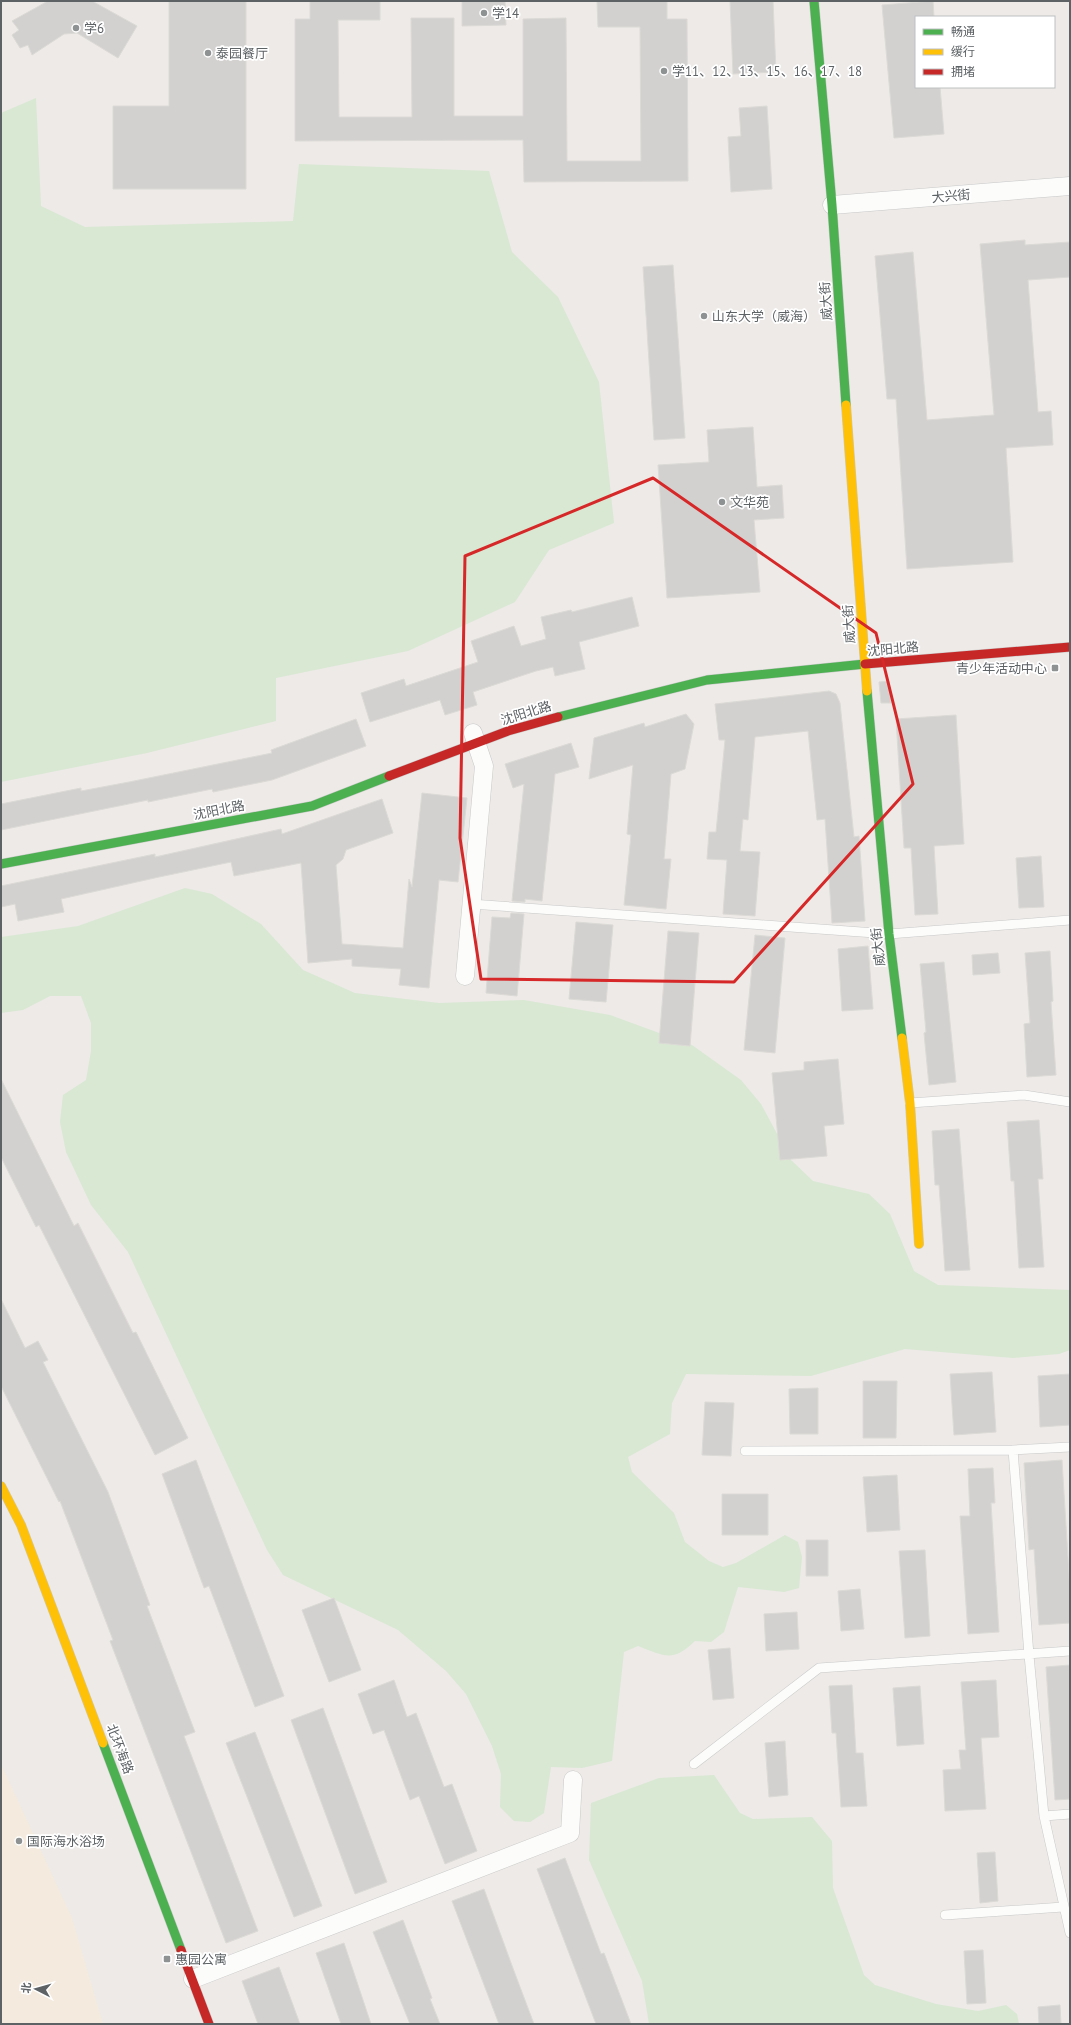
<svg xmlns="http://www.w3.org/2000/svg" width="1071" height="2025" font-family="'PT Sans','Noto Sans SC',sans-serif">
<rect width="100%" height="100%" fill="#edeae7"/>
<path fill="#d9e8d3" d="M 36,98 L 41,206 L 85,227 L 293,221 L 299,164 L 489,171 L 512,252 L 558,297 L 599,382 L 614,523 L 549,550 L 515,602 L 408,651 L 276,678 L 276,721 L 147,753 L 1,782 L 1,113 Z
M 185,888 L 212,894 L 261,924 L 303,970 L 355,993 L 439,1003 L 524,1000 L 610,1015 L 692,1045 L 741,1080 L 761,1104 L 791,1160 L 813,1181 L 869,1194 L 890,1214 L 914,1271 L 938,1285 L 1070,1290 L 1070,1350 L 1059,1354 L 1013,1358 L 905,1349 L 811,1376 L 686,1374 L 672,1403 L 670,1434 L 628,1457 L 632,1472 L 674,1513 L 685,1542 L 709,1561 L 723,1567 L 736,1563 L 785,1535 L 798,1542 L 802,1557 L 799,1588 L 784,1592 L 738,1587 L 724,1632 L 711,1642 L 695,1641 C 672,1663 665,1656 638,1646 L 624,1652 L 612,1761 L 582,1768 L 551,1767 L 544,1813 L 530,1822 L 514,1821 L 500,1807 L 501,1774 L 492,1746 L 466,1694 L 446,1671 L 398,1630 L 283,1575 L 267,1550 L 128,1252 L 91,1205 L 66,1152 L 60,1122 L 63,1095 L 86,1080 L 91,1051 L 91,1023 L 81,996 L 50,996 L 23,1010 L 1,1013 L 1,937 L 78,926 Z
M 714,1775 L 740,1813 L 753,1819 L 812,1817 L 832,1841 L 833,1888 L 864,1975 L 875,1985 L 936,2004 L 978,2011 L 1006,2005 L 1017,2014 L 1019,2024 L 649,2024 L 642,1981 L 589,1860 L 591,1803 L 659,1778 Z"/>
<path fill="#f4ebde" d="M 1,1764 L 72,1918 L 103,2024 L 1,2024 Z"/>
<path fill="#d3d1d0" stroke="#dcdad6" d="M 48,1 L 92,1 L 137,26 L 118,58 L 77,33 L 64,34 L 32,55 L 28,45 L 20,48 L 12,35 L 19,30 L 12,21 Z
M 169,1 L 246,1 L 246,189 L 113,189 L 113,106 L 169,106 Z
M 310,1 L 380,1 L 380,20 L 338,20 L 339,117 L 412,117 L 411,18 L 454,18 L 454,116 L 523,116 L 523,19 L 566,18 L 567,161 L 641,161 L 640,27 L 598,27 L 597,1 L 667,1 L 667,19 L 687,19 L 688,181 L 524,182 L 523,140 L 295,141 L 295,19 L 310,19 Z
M 462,1 L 505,1 L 506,25 L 462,26 Z
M 730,1 L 773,1 L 776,72 L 733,74 Z
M 933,1 L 934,17 L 916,17 L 916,87 L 940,87 L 944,134 L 894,138 L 882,5 Z
M 767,106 L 772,189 L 731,192 L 728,137 L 741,136 L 739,108 Z
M 1025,240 L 1025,245 L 1070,242 L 1070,277 L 1028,280 L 1038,412 L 1051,411 L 1053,445 L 1006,448 L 1013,562 L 907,569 L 896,399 L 887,399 L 875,256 L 913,252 L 927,420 L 994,415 L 980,244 Z
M 673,265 L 685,438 L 654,440 L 643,267 Z
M 753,427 L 757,487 L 782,485 L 784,518 L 754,520 L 760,592 L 667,598 L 658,465 L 709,462 L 707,430 Z
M 632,597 L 639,626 L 579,642 L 585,669 L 555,676 L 553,667 L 536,671 L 473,692 L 477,705 L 445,715 L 440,700 L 370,722 L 361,693 L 404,679 L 406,686 L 478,662 L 471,641 L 514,626 L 521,646 L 546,639 L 541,617 L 571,610 L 572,612 Z
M 889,681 L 891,703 L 881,703 L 879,682 Z
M 829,691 L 836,694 L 840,703 L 854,837 L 859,836 L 865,921 L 832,923 L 825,819 L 817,820 L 808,731 L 755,737 L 748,820 L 743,819 L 740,851 L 760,852 L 755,916 L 723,914 L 727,860 L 707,859 L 709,832 L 716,832 L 725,740 L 719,740 L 715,704 Z
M 686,714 L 694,724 L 685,769 L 671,774 L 664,859 L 671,859 L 666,909 L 624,905 L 631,835 L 627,834 L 633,765 L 589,779 L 594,738 L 644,723 L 645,727 Z
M 956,715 L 964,844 L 934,846 L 938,914 L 915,915 L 911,848 L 904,848 L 896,719 Z
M 356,719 L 366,746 L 272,780 L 213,792 L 212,789 L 148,802 L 148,800 L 1,830 L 1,804 L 81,788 L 81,791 L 129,782 L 272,753 L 271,750 Z
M 571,743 L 579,767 L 555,774 L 542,901 L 525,899 L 525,902 L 512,901 L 524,784 L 513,788 L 505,764 Z
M 422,793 L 467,798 L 458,882 L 439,880 L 429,988 L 399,985 L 401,969 L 352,966 L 352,959 L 308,963 L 301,863 L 234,876 L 231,862 L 159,877 L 61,899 L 64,912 L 18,921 L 15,904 L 1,907 L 1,886 L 155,854 L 155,857 L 281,829 L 282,834 L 382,799 L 393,833 L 346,850 L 343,859 L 336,865 L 342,944 L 403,948 L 409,879 L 412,887 Z
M 1041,856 L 1044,907 L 1019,908 L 1016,858 Z
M 511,913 L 524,914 L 517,996 L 486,993 L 492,917 L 510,918 Z
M 576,922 L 613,925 L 606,1002 L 569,999 Z
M 668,931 L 699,933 L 690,1046 L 659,1043 Z
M 755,935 L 785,938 L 775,1053 L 744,1050 Z
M 868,946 L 873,1009 L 842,1011 L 838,949 Z
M 1050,951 L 1053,1001 L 1051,1002 L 1056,1075 L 1027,1077 L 1024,1024 L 1030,1023 L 1025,953 Z
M 998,953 L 1000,973 L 973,975 L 972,955 Z
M 944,962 L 956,1082 L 929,1085 L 924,1033 L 926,1032 L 920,964 Z
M 838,1059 L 844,1124 L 824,1126 L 827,1156 L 780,1160 L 772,1073 L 804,1070 L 804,1062 Z
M 1,1079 L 74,1226 L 78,1223 L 133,1333 L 136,1332 L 188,1438 L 155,1455 L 39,1225 L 36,1227 L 1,1157 Z
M 1039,1120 L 1043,1179 L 1038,1179 L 1044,1267 L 1019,1268 L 1014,1181 L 1011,1181 L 1007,1122 Z
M 959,1129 L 970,1270 L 945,1271 L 939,1185 L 935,1185 L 932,1131 Z
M 1,1299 L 25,1348 L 38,1341 L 48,1360 L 43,1362 L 108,1492 L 150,1605 L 147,1606 L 195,1732 L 184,1736 L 258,1931 L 226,1943 L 110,1641 L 113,1640 L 60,1501 L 59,1502 L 1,1386 Z
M 992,1372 L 996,1432 L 954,1435 L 950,1374 Z
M 1070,1374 L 1070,1425 L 1040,1427 L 1038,1376 Z
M 863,1381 L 897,1381 L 896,1438 L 863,1438 Z
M 818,1388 L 818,1434 L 790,1434 L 789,1389 Z
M 705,1402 L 734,1403 L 731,1456 L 702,1455 Z
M 196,1460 L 284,1696 L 255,1707 L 209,1586 L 204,1588 L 162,1474 Z
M 1062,1460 L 1070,1590 L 1070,1623 L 1039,1625 L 1034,1549 L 1029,1550 L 1024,1463 Z
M 993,1468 L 995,1503 L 991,1503 L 999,1632 L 968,1634 L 960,1516 L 970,1516 L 968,1469 Z
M 897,1475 L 900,1530 L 867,1532 L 863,1477 Z
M 722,1494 L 768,1494 L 768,1535 L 722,1535 Z
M 806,1540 L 828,1540 L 828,1576 L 806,1576 Z
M 925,1550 L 930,1636 L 905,1638 L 899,1551 Z
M 860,1589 L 864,1629 L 841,1631 L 838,1591 Z
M 334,1598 L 361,1670 L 329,1682 L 302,1610 Z
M 797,1612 L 799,1649 L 766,1651 L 764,1614 Z
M 730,1648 L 734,1698 L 713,1700 L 708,1650 Z
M 1070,1665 L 1070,1799 L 1055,1800 L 1046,1667 Z
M 394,1680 L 407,1717 L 416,1713 L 444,1787 L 452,1784 L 477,1851 L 445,1864 L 419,1796 L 410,1800 L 384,1730 L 373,1734 L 358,1694 Z
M 996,1680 L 999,1737 L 981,1738 L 986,1809 L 945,1811 L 943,1770 L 961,1769 L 959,1750 L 966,1750 L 961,1682 Z
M 852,1685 L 856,1753 L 863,1753 L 867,1806 L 841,1807 L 836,1733 L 832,1733 L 829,1686 Z
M 920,1686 L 924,1744 L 897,1746 L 893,1688 Z
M 323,1708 L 387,1882 L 355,1894 L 291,1720 Z
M 255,1732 L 322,1906 L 294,1917 L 226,1743 Z
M 785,1741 L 788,1795 L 769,1797 L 765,1743 Z
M 995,1852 L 998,1901 L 980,1903 L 977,1853 Z
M 565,1858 L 601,1954 L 604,1953 L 631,2024 L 596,2024 L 537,1869 Z
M 484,1889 L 514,1971 L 534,2024 L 499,2024 L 452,1901 Z
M 403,1920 L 432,1998 L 430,1999 L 440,2024 L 410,2024 L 373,1932 Z
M 344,1943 L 371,2024 L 341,2024 L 316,1953 Z
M 983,1950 L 986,2003 L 967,2004 L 964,1951 Z
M 279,1967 L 300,2024 L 258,2024 L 242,1981 Z
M 1060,2005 L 1061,2024 L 1039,2024 L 1038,2007 Z"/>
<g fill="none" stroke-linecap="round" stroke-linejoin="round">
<defs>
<path id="lane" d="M 471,904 L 889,934 L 1070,920
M 910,1103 L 1024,1095 L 1070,1102
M 1013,1450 L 1029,1655 L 1044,1816 L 1070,1933
M 745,1451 L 1013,1450 L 1070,1447
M 694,1764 L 819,1668 L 1070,1651
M 1044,1816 L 1070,1814
M 945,1915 L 1063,1907"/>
<path id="street" d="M 832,205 L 1070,186
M 465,976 L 484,766 L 473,733
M 193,1979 L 570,1833 L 573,1780"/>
<path id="fast" d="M 814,1 L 832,205 L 846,405
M 867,691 L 889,934 L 902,1038
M 558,717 L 707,680 L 865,664
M 1,864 L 312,806 L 389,776
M 103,1743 L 181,1950"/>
<path id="slow" d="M 846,405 L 867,691
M 902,1038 L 910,1103 L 919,1244
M 1,1486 L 21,1525 L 103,1743"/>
<path id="jam" d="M 865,664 L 1070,647
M 389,776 L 508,731 L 558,717
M 181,1950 L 209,2024"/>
</defs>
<use href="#lane" stroke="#c9c9c9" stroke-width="10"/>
<use href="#street" stroke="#c9c9c9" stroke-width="19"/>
<use href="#fast" stroke="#c9c9c9" stroke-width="10"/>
<use href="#slow" stroke="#c9c9c9" stroke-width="10"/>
<use href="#jam" stroke="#c9c9c9" stroke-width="10"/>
<use href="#lane" stroke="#fcfcfb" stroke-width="9"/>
<use href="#street" stroke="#fcfcfb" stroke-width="18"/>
<use href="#fast" stroke="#4caf50" stroke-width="9"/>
<use href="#slow" stroke="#ffc107" stroke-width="9"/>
<use href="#jam" stroke="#c62828" stroke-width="9"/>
</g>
<path fill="none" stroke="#d62828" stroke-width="3" stroke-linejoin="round" d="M 653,478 L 876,633 L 913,784 L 734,982 L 481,979 L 460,838 L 465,556 Z"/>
<g fill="#8f9292" stroke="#fff" stroke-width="1.5">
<circle cx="484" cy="13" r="4"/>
<circle cx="76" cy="28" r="4"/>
<circle cx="208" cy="53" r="4"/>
<circle cx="664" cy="71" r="4"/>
<circle cx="704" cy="316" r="4"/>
<circle cx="722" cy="502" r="4"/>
<rect x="1051" y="664" width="8" height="8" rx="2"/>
<circle cx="19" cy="1841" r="4"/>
<rect x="163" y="1955" width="8" height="8" rx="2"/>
</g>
<g text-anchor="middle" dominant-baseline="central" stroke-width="3.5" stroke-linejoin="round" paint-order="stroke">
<g font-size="13" fill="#5d6265" stroke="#fff" text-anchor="start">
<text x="492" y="13">学14</text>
<text x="84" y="28">学6</text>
<text x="216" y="53">泰园餐厅</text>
<text x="672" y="71">学11、12、13、15、16、17、18</text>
<text x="712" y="316">山东大学（威海）</text>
<text x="730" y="502">文华苑</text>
<text x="1047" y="668" text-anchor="end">青少年活动中心</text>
<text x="27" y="1841">国际海水浴场</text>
<text x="175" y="1959">惠园公寓</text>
</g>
<g font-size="13" fill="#5d6265" stroke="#fff">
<text transform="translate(951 196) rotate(-5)">大兴街</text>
<text transform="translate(826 301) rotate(-94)">威大街</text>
<text transform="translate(849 624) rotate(-94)">威大街</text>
<text transform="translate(893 649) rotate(-5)">沈阳北路</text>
<text transform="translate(526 713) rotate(-17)">沈阳北路</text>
<text transform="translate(219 810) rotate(-11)">沈阳北路</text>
<text transform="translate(878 947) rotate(-97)">威大街</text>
<text transform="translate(120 1749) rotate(69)">北环海路</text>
</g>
</g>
<rect width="1071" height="2025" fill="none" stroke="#5d6265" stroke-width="4"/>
<rect x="915" y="16" width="140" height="72" fill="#ffffff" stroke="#bec0c1"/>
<rect x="923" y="29" width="20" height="6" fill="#4caf50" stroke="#bec0c1"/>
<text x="951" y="36" font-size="12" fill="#5d6265">畅通</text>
<rect x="923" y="49" width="20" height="6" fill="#ffc107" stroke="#bec0c1"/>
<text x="951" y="56" font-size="12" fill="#5d6265">缓行</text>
<rect x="923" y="69" width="20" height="6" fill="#c62828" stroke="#bec0c1"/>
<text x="951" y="76" font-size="12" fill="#5d6265">拥堵</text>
<g transform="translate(36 1989) rotate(276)" stroke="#ffffff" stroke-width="3" paint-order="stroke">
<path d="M0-3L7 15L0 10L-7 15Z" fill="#5d6265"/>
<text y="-6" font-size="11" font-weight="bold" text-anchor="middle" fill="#5d6265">北</text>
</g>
</svg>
